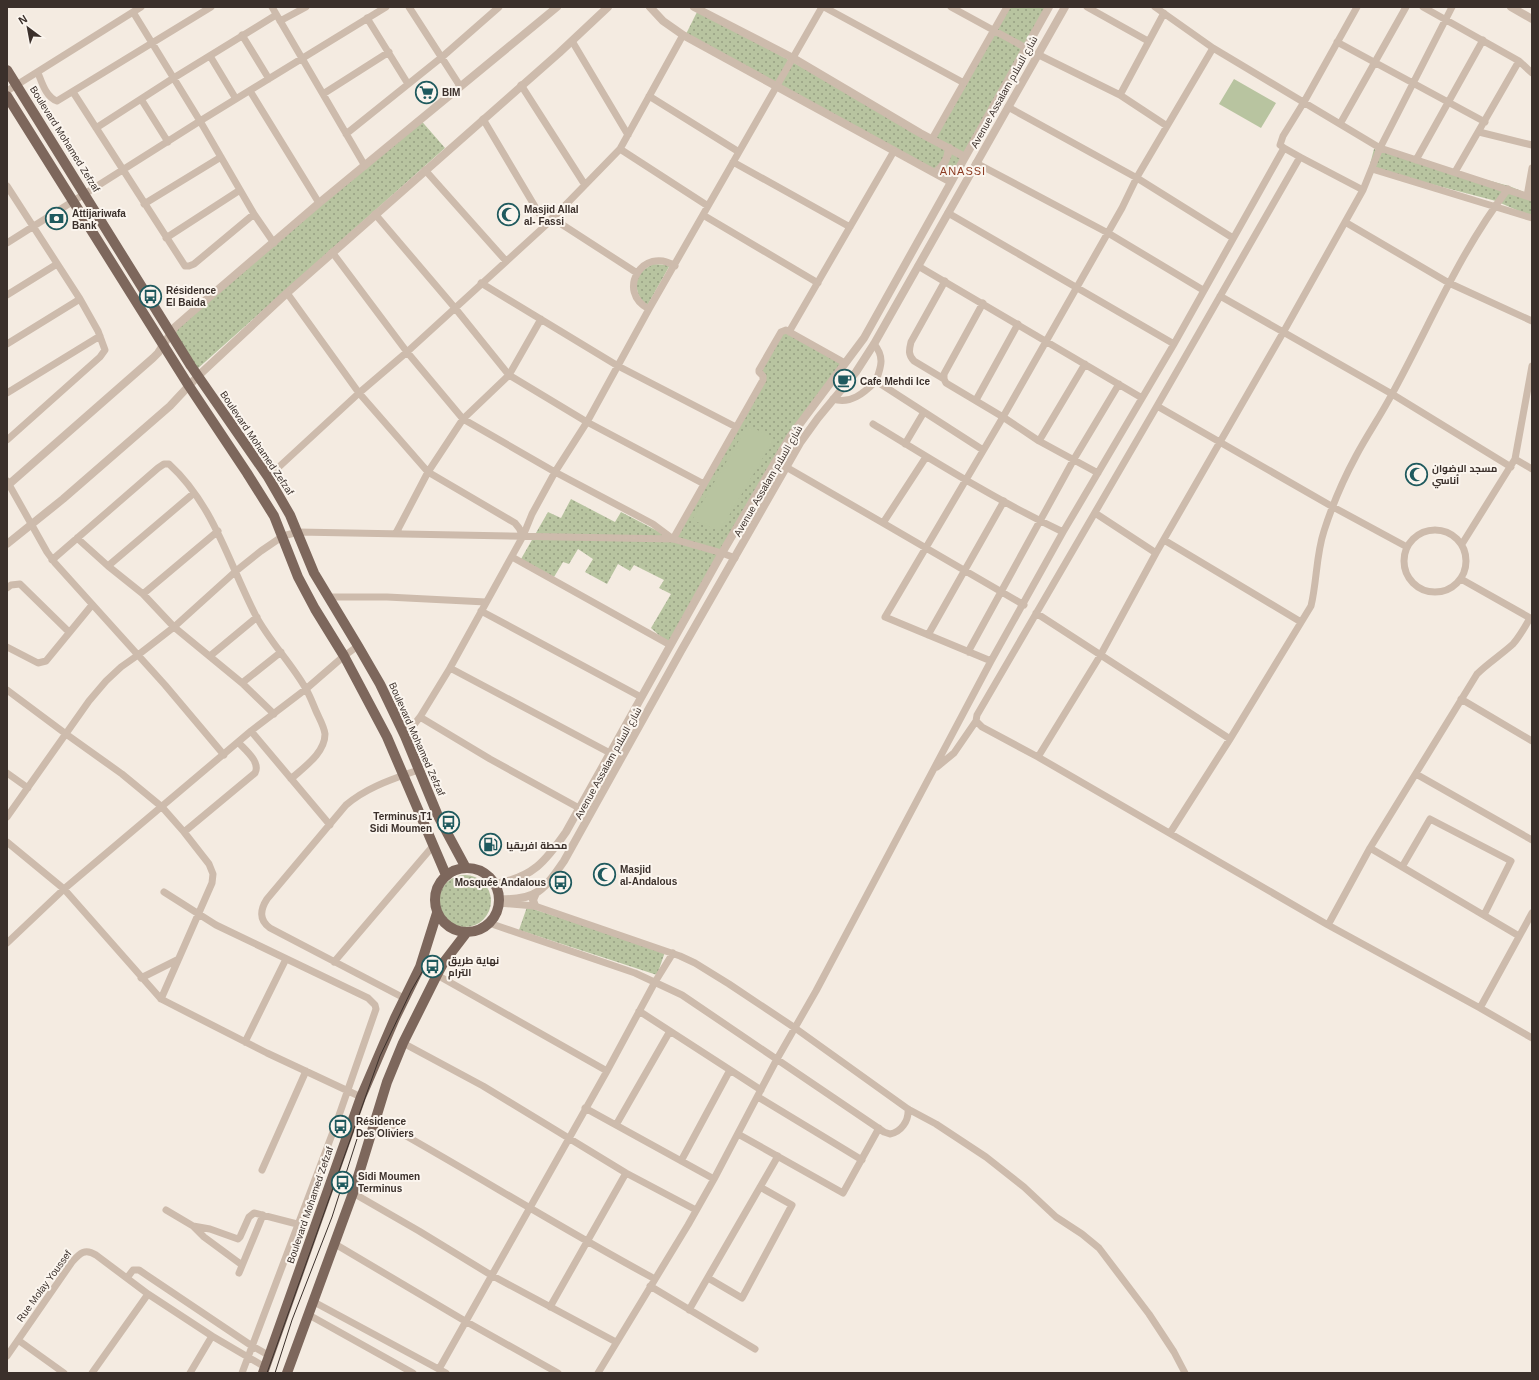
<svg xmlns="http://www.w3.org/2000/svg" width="1539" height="1380" font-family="Arial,Cairo,sans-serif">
<defs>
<pattern id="grass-dots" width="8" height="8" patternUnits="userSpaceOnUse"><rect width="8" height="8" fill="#b8c4a0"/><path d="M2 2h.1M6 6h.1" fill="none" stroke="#97a083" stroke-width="1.8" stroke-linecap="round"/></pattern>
</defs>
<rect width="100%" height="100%" fill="#f4ebe1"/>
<path fill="url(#grass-dots)" d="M 1007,7 L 1049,7 L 951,182 L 686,34 L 698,10 L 932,139 Z
M 418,117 L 445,148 L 196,370 L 170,330 Z
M 1374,149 L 1509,186 L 1532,195 L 1532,217 L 1496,201 L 1369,168 Z
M 653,264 L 670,265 L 647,306 C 637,298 632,281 642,271 C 645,268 650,266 653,264 Z
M 783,329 L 845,363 L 808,411 L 670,645 L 651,628 L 671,594 L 659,588 L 664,580 L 634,565 L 630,571 L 618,564 L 607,584 L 585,572 L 593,559 L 578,549 L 569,564 L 563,562 L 554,577 L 508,552 L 521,559 L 548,512 L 561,518 L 571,499 L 615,522 L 621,512 L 673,539 L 764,375 L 759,372 Z
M439 901a26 26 0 1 1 52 0a26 26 0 1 1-52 0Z
M 527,907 L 665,952 L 657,975 L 519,930 Z"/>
<path fill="#b8c4a0" d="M 1234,79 L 1276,103 L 1261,128 L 1219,104 Z
M 748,425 L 774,439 L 720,531 L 692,520 Z"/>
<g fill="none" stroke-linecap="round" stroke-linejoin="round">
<path stroke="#cdbbac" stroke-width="7" d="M 272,7 L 365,166
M 409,7 L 460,86
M 824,7 L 964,83
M 951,7 L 1026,48
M 1087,7 L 1148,41
M 1155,7 L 1213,48 L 1380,148 L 1532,198
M 1357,7 L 1304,102 L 1283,136 L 1280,145 L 1284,148 L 1300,157 L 1363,190
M 1423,7 L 1519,61 L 1532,73
M 133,12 L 200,121 L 254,214 L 274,243
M 1164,13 L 1120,95 L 1167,126
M 367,18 L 408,84
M 280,21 L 306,7
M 242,35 L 269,79
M 572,41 L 628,135
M 1337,42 L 1485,122
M 1037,54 L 1120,95
M 210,56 L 236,99
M 38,73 C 42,83 46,97 57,101 L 211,7
M 521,85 L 585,185
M 7,91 L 141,7
M 250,91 L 319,203
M 73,92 L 185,266 L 189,266 L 194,264 L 254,214
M 323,94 L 389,52
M 649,96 L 739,152
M 141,99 L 168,142
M 1008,107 L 1137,178 L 1233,238
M 483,119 L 546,225
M 1340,124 L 1406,7
M 96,128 L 172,79 L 276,15
M 1479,132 L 1532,145
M 346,134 L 442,57 L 499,7
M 932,139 L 1007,7
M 620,149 L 708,206
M 1416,160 L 1483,40
M 733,162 L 850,227
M 976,163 L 1108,233 L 1203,290
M 1372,169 L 1532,218
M 425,170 L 506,261
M 1455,172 L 1519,61
M 7,186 L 80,299 L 98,331 L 105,350 L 100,357 L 7,440
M 1527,196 L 1532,168
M 144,204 L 221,157
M 948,213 L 1174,344
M 375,214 L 455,308 L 509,375 L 587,422 L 704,484
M 703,215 L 818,283
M 552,218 L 637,273
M 1345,222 L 1449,283 L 1532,321
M 166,238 L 240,190
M 7,243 L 200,121 L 386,7
M 332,252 L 407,352 L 463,419 L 555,472 L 653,524 L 673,539 L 763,380 L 763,376 L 759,372 L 759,370 L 781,332 L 786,330 L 845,363
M 918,266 L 1142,398
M 481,283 L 618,366 L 736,427
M 287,293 L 359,393 L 428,472 L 515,523 L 519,528 L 523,536
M 7,295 L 57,264
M 1220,296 L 1392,394 L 1511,467
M 983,303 L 944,374 L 944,379 L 946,383 L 1003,417 L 1039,441 L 1098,473
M 649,309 C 615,292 643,245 675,266
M 789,332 L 894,151
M 7,344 L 80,299
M 874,344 C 885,357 881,367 876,381 L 983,450
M 944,379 L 914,361 C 908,355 909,350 911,342 L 945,281
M 7,393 L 100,336
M 833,399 C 850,405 864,393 876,381
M 976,400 L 1018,324
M 1157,406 L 1333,507 L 1407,547
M 873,424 C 935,462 998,501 1063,532
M 1039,441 L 1085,364
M 905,444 L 924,412
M 1515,459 L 1532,469
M 786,467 L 883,523 L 926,457
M 268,477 L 359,393 L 407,352 L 546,225 L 620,149 L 683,35
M 7,481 L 47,552 L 55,563 L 165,685 L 224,755
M 1095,513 L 1156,553
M 883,523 L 1024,605
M1404 561a31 31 0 1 1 62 0a31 31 0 1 1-62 0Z
M 396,533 L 428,472 L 463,419 L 509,375 L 541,319
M 77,538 L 108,566 L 143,594 L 174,627 L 242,683 L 274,714
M 1164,540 L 1301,622
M 1462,544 L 1515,459 L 1532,366
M 512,557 L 670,645
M 52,560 L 158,468 L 164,464 L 169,464 C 214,505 229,564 256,616 C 270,642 292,664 306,689 C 310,696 313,704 316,711 C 319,718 324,726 325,734 C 325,753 304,767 291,779
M 108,566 L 194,493
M 1461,579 L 1532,619
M 7,588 L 11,585 L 20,584 L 69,632
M 143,594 L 218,531
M 328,597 L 387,597 L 486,602
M 481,611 L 641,697
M 1036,613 L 1230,739
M 928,635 L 1004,501
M 7,647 L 38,663 L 46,661 L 92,605
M 968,652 L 1074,459 L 1119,384
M 210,656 L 257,617
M 991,661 L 885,617 L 1003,417 L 1122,208 L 1137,177 L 1213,48
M 450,668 L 610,753
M 242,683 L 281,652
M 7,690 L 66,734 L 122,774 L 162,807 L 184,832 L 209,864 L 213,874 L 212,883 L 161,999
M 1461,699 L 1532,741
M 420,717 L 490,759 L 579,808
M 976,721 L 982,727 L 1038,757 L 1328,925 L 1480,1008 L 1532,1038
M 251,731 L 330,825
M 405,736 L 420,717 L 450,668 L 523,536 L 532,514 L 555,472 L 587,422 L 649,309 L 822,7
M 1038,757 L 1100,656 L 1156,553 L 1284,331 L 1363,190 L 1380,148 L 1452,7
M 937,767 L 954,753 L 976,721 L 977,715 L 1157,406 L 1300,157
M 7,773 L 28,788
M 1416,774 L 1532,840
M 7,817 L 89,701 L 106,681 L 121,667 L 138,655 L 174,627 L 236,571 L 261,551 L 283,536 L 298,532 L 673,539 L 722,553 L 735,558
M 184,832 L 255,773 C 261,762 245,750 238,742
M 1170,833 L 1230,739 L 1311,606 C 1317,581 1316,555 1324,531 C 1332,506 1343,480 1356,456 C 1367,435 1381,415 1392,394 C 1430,325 1460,251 1508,189
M 7,842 L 64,889 L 161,999 L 267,1053 L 361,1097
M 1370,848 L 1519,936
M 1402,867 L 1430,819 L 1511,861 L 1484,915
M 164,892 L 216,925 L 368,998 L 375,1005 L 376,1009 L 336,1124 L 242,1373
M 499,903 L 535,906 L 680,956 L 695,963 L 729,984 L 795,1028 L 908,1109 L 936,1124 L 986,1157 L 1024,1187 L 1056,1217 L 1082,1234 L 1099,1248 L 1149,1314 L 1174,1352 L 1185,1373
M 489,923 L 635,973 L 682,995 L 884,1132 L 890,1134 C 901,1132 909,1121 908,1109
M 1328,925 L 1370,848 L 1477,674 C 1488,663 1501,655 1513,644 C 1520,636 1525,627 1530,618
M 7,943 L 64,889 L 251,731 L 306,689 L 344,656 L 358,646
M 334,962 L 433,846
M 437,975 L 607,1071
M 141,978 L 177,960
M 404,998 L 270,928 C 259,920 260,910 267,899 L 346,805 C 367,787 393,779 418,770
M 1480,1008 L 1532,913
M 639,1011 L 761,1090
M 245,1042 L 286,959
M 403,1043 L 483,1086 L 626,1173 L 696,1210
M 758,1097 L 862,1160
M 585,1108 L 714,1179
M 376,1119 C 470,1171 560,1228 655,1279
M 616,1125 L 670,1031
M 738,1134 L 843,1193 L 879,1128
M 681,1161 L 730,1070
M 262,1170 L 306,1071
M 353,1193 L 419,1231 L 491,1275 L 616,1342
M 166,1210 L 193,1226 L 210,1229 L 238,1239 L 240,1237 L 249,1217 L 254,1213 L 297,1224
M 194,1227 L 204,1237 L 242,1265
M 335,1244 L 465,1321 L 558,1373
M 239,1273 L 263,1215
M 127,1278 L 133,1270 L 139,1270 L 252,1346 L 270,1356
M 708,1278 L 742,1298 L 792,1205 L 760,1187
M 650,1286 L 755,1349
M 314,1302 L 446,1373
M 550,1307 L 626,1173
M 689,1310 L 778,1156
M 309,1315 L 413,1373
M 212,1336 L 265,1367
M 18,1340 L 64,1373
M 7,1356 L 72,1262 C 80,1253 85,1248 96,1255 L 148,1294 L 212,1336 L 190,1373
M 439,1369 L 607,1071 L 655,982 L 673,953
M 92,1373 L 148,1294
M 598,1373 L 688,1225 L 714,1179 L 777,1059 L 816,991 L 991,661 L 1063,532 L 1174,344 L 1284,148"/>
<path stroke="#cdbbac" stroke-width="8" d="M 650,7 L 663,21 L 683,35 L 951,182
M 694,7 L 793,58 L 920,133 L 965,157
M 1511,7 L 1532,19
M 935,173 C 944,166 948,159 949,148
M 7,486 L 153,358 L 158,353 L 175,327 L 207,299 L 319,203 L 557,7
M 7,544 L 63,499 L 170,406 L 198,376 L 287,293 L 559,53 L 608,7
M 496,884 C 533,877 545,862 566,832 L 722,553 L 790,437 L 864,338 L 1049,7
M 499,899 C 536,901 544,890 564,861 L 681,651 L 800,443 L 818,418 L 856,372 L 874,344 L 1065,7
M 535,906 L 533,900 L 536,893"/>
<path stroke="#7d675c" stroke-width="10" d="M 7,70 L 191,366 L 268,477 L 290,515 L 314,573 L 358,646 L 380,684 L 405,736 L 438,816 L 466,868
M 7,96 L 189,386 L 247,473 L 274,516 L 298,577 L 315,609 L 344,656 L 387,737 L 446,875
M435 900a32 32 0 1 1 64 0a32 32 0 1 1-64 0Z
M 263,1373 L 361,1097 L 395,1018 L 420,967 L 437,913
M 287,1373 L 353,1193 L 387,1082 L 403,1043 L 437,975 L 444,962 L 467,932"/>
<path stroke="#3b302b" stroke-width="1" d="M 267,1373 L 380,1056 L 411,991 L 429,960
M 275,1373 L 292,1320 L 332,1217 L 357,1139"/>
</g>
<defs>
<symbol id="supermarket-ring" viewBox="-11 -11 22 22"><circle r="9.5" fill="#fbf5ee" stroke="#1f5a5e" stroke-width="1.5"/><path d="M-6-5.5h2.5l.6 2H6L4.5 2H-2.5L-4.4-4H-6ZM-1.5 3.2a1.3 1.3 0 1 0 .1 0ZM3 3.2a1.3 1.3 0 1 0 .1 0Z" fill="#1f5a5e"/></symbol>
<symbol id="mosque-ring" viewBox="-11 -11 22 22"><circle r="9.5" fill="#fbf5ee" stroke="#1f5a5e" stroke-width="1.5"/><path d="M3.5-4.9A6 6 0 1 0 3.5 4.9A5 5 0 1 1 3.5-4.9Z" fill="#1f5a5e"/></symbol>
<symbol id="bank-ring" viewBox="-11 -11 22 22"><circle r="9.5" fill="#fbf5ee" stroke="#1f5a5e" stroke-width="1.5"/><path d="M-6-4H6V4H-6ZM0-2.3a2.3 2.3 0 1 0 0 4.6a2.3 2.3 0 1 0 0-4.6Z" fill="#1f5a5e"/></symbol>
<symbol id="bus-ring" viewBox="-11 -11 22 22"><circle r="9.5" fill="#fbf5ee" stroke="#1f5a5e" stroke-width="1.5"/><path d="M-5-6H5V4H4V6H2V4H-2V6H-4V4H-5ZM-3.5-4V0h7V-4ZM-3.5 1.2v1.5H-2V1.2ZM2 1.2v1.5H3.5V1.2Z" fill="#1f5a5e"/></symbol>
<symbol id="cafe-ring" viewBox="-11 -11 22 22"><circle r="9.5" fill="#fbf5ee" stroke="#1f5a5e" stroke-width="1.5"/><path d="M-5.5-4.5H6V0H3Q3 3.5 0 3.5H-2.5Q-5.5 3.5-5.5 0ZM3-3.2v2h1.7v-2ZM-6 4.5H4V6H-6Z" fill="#1f5a5e"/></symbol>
<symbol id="fuel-ring" viewBox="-11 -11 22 22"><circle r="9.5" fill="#fbf5ee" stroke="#1f5a5e" stroke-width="1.5"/><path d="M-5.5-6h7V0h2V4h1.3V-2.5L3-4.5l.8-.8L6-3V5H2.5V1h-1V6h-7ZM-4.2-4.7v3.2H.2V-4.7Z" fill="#1f5a5e"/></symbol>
</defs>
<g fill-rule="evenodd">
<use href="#supermarket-ring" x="414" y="80" width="25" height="25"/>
<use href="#mosque-ring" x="496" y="202" width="25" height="25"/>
<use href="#bank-ring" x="44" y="206" width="25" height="25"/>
<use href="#bus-ring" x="138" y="284" width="25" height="25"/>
<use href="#cafe-ring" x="832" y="368" width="25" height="25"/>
<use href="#mosque-ring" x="1404" y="462" width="25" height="25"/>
<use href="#bus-ring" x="436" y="810" width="25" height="25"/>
<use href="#fuel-ring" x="478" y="832" width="25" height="25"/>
<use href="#mosque-ring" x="592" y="862" width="25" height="25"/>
<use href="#bus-ring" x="548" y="870" width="25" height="25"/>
<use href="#bus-ring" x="420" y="954" width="25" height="25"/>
<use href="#bus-ring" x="328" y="1114" width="25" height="25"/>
<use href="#bus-ring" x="330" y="1170" width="25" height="25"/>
</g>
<g text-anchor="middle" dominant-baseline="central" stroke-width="4" stroke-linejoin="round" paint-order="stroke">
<g font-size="10" font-weight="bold" fill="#3b302b" stroke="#fbf5ee" text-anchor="start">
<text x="442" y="92">BIM</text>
<text x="524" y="209">Masjid Allal<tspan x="524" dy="12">al- Fassi</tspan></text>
<text x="72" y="213">Attijariwafa<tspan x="72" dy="12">Bank</tspan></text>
<text x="166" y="290">Résidence<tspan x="166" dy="12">El Baida</tspan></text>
<text x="860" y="381">Cafe Mehdi Ice</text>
<text x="1432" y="468">مسجد الرضوان<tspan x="1432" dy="12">أناسي</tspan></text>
<text x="432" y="816" text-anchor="end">Terminus T1<tspan x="432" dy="12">Sidi Moumen</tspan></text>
<text x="506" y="845">محطة افريقيا</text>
<text x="620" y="869">Masjid<tspan x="620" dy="12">al-Andalous</tspan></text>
<text x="546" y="882" text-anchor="end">Mosquée Andalous</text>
<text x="448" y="960">نهاية طريق<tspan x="448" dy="12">الترام</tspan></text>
<text x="356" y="1121">Résidence<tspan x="356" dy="12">Des Oliviers</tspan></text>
<text x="358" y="1176">Sidi Moumen<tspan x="358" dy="12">Terminus</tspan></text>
</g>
<g font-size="10" fill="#3b302b" stroke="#fbf5ee">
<text transform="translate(1004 92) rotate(-61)">Avenue Assalam شارع السلام</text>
<text transform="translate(65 139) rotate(58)">Boulevard Mohamed Zefzaf</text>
<text transform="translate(257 443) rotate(56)">Boulevard Mohamed Zefzaf</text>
<text transform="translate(768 481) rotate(-60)">Avenue Assalam شارع السلام</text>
<text transform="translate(417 739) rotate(66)">Boulevard Mohamed Zefzaf</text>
<text transform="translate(608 763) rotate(-61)">Avenue Assalam شارع السلام</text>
<text transform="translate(310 1205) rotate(-71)">Boulevard Mohamed Zefzaf</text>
<text transform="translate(44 1286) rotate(-54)">Rue Molay Youssef</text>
</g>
<g font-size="11" letter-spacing="1" fill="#8c3b22" stroke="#fbf5ee">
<text x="963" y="171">ANASSI</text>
</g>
</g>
<rect width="1539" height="1380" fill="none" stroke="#3b302b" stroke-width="16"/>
<g transform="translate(28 28) rotate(328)" stroke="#fbf5ee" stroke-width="3" paint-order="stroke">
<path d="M0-3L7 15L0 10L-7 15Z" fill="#3b302b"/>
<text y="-6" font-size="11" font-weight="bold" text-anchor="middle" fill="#3b302b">N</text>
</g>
</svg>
